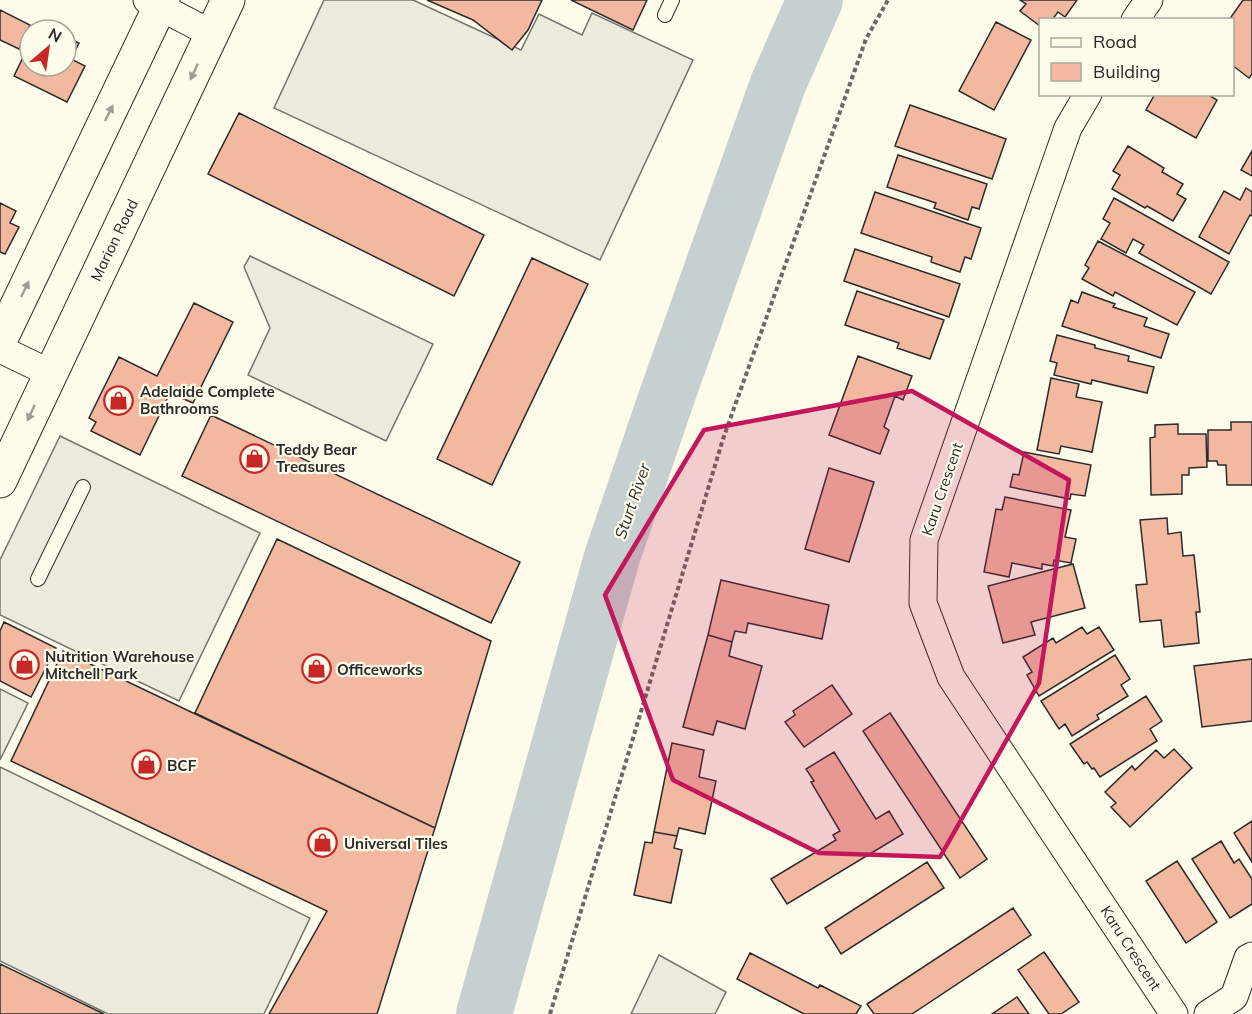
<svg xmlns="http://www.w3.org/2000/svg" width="1252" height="1014" font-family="Mulish,sans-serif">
<rect width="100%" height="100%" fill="#fdfbea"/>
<path fill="#eceadb" stroke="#74746e" stroke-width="1.5" d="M 324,0 L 413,0 L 521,50 L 539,14 L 582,35 L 592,13 L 693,60 L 600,260 L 274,108 Z
M 250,256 L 433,344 L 386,441 L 248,375 L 270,328 L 244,267 Z
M 60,436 L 260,533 L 179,701 L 0,615 L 0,560 Z
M 0,689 L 28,703 L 0,760 Z
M 0,767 L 310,918 L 264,1014 L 108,1014 L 0,961 Z
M 659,955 L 726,992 L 715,1014 L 631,1014 Z"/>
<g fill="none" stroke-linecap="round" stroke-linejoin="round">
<path stroke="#c7d0d0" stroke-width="56" d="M 484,1014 L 612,557 L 667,396 L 778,84 L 815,0"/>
</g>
<path fill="#f2b8a0" stroke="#2b2b2b" stroke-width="1.5" d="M 427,0 L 542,0 L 528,30 L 512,50 L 473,20 Z
M 571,0 L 647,0 L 633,30 Z
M 1020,0 L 1077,0 L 1065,17 L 1058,12 L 1052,20 L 1040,20 L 1040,26 L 1020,11 L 1026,4 Z
M 1243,0 L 1252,0 L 1252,74 L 1249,78 L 1232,65 L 1232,20 L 1229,20 Z
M 0,10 L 30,25 L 19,49 L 0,40 Z
M 996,22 L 1031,40 L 994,110 L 959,91 Z
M 66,37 L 79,43 L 71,59 L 85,66 L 67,102 L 14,76 L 30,43 L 30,66 L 66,66 Z
M 1155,94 L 1207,94 L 1217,100 L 1196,138 L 1146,110 Z
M 910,105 L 1006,139 L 992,179 L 895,146 Z
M 239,113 L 484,235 L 454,296 L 208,174 Z
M 1128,146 L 1164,168 L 1162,172 L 1183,184 L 1177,194 L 1186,199 L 1173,221 L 1147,206 L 1145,208 L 1112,189 L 1120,175 L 1113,171 Z
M 1252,151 L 1252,176 L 1241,170 Z
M 898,155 L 987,184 L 979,209 L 972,207 L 968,220 L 934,208 L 936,203 L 887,187 Z
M 1246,188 L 1252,192 L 1252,216 L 1250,215 L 1229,254 L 1199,237 L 1224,191 L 1240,200 Z
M 875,192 L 981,228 L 971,259 L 965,257 L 960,272 L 931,262 L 932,257 L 861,233 Z
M 1114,198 L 1229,262 L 1211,294 L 1139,253 L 1144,245 L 1133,239 L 1126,253 L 1101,239 L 1110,223 L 1103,219 Z
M 0,203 L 16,211 L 10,223 L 19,227 L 5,254 L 0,252 Z
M 1098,241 L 1195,292 L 1177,325 L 1115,292 L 1113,296 L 1082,279 L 1089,268 L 1085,265 Z
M 855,249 L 960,284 L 949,317 L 844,281 Z
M 532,258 L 588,284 L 492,485 L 437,459 Z
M 857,291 L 944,320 L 930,359 L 897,348 L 899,343 L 845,325 Z
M 1082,292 L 1115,304 L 1113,307 L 1147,318 L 1144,326 L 1169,334 L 1161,358 L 1062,326 L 1071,300 L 1078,303 Z
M 194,303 L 233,322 L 193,403 L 170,393 L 140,455 L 91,431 L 96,422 L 89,418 L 119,357 L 157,376 Z
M 1057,335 L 1095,345 L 1095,348 L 1129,356 L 1128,361 L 1154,367 L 1147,393 L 1092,380 L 1091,384 L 1054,375 L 1057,363 L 1050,361 Z
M 858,356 L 912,376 L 903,400 L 895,396 L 884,427 L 889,430 L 880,454 L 829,435 Z
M 1051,378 L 1079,384 L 1076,397 L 1102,402 L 1092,452 L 1061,446 L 1059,454 L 1037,450 Z
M 211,415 L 520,562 L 491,623 L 182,476 Z
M 1231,422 L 1252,422 L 1252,485 L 1227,485 L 1226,465 L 1218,465 L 1217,461 L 1208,461 L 1208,430 L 1231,430 Z
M 1178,424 L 1178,434 L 1206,434 L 1207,467 L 1189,468 L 1189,475 L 1182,475 L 1182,494 L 1151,495 L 1150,438 L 1155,437 L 1155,425 Z
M 1024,452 L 1091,465 L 1085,496 L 1071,494 L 1070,499 L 1010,487 L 1013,474 L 1019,475 Z
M 829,468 L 874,482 L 849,562 L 805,549 Z
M 1005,497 L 1071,510 L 1065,537 L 1076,539 L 1071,563 L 1054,560 L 1053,566 L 1042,564 L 1042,569 L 1012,563 L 1009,577 L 984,572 L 996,509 L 1002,510 Z
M 1167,518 L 1168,534 L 1181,532 L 1183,556 L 1194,555 L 1200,612 L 1196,612 L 1199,643 L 1164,647 L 1161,620 L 1140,622 L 1136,585 L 1147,584 L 1140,520 Z
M 277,539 L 491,641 L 435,828 L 195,713 Z
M 1073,564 L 1085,608 L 1031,622 L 1035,635 L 1003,643 L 988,586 Z
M 721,580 L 829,605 L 822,639 L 748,623 L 746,633 L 735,631 L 732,642 L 708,635 Z
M 4,622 L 56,648 L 31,697 L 0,681 L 0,631 Z
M 1082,627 L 1087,634 L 1099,627 L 1114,650 L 1039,696 L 1027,675 L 1032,672 L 1023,657 L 1053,638 L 1056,643 Z
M 708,635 L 732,642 L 729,656 L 762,666 L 745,729 L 717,721 L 713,735 L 683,727 Z
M 63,651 L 435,828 L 377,1014 L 269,1014 L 327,911 L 11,761 Z
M 1115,655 L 1130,679 L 1121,685 L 1128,696 L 1097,715 L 1099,719 L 1072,736 L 1065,724 L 1059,729 L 1041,701 Z
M 1252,659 L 1252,721 L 1202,727 L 1194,666 Z
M 832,685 L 852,714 L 804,747 L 785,722 L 795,715 L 793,711 Z
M 1146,696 L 1162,721 L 1150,729 L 1157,741 L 1100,777 L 1094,768 L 1092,769 L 1087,762 L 1084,764 L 1070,744 Z
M 890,713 L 987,859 L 960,878 L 863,731 Z
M 672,743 L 704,750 L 699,777 L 716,781 L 705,834 L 679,828 L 677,836 L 654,832 Z
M 1174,749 L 1192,768 L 1130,827 L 1111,807 L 1116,803 L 1105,792 L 1132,766 L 1135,770 L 1156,750 L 1164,758 Z
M 834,752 L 876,819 L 889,811 L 903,834 L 787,904 L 771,879 L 836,840 L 833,835 L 840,831 L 811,782 L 814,781 L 806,769 Z
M 1252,821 L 1252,862 L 1234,833 Z
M 654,832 L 677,836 L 674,848 L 682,850 L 671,903 L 634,895 L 645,842 L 652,843 Z
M 1221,841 L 1234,863 L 1239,859 L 1252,879 L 1252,904 L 1230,918 L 1192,859 Z
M 1177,861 L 1217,922 L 1186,943 L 1146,881 Z
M 927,862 L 944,888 L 841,954 L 825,928 Z
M 1013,908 L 1031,935 L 912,1014 L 874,1014 L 867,1004 Z
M 1044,952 L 1079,1002 L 1061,1014 L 1049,1014 L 1018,970 Z
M 750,953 L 818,988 L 820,985 L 861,1006 L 856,1014 L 804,1014 L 737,979 Z
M 0,964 L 104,1014 L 0,1014 Z
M 1017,997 L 1029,1014 L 992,1014 Z"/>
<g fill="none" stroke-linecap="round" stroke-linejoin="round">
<defs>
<path id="service" d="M 665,15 L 672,0
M 38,579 L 83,487"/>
<path id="minor" d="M 147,0 L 212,34
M 1135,20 L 1149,0
M 1088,94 L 1068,128 L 924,540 L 923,603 L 951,677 L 1174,1014
M 0,349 L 50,373
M 1208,1014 L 1234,997 L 1248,958 L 1252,956"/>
<path id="primary" d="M 0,341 L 163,0
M 0,481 L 228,0"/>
</defs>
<use href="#service" stroke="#2b2b2b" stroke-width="16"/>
<use href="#minor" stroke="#2b2b2b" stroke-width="29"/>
<use href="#primary" stroke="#2b2b2b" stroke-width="35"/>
<path stroke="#6a6964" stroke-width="4" stroke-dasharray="4.5 3" stroke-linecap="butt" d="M 550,1014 L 723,439 L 866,39 L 888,0"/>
<use href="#service" stroke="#fdfbea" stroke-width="14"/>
<use href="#minor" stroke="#fdfbea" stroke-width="27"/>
<use href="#primary" stroke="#fdfbea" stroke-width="33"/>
</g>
<defs><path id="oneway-solid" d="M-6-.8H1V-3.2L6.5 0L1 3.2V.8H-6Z" transform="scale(1.5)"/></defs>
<g fill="#9e9d94">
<use href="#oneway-solid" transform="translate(194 72) rotate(115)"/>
<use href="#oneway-solid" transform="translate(109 113) rotate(-64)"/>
<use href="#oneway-solid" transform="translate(25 289) rotate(-64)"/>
<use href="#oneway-solid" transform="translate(31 413) rotate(115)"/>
</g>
<path fill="#c2185b" fill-opacity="0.2" stroke="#c2185b" stroke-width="4.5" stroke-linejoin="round" d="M 912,391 L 1069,480 L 1039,683 L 940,857 L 819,853 L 673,780 L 605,595 L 704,430 Z"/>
<defs>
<symbol id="shop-ring" viewBox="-11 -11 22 22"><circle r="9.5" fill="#fdfbea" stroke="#c62828" stroke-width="1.5"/><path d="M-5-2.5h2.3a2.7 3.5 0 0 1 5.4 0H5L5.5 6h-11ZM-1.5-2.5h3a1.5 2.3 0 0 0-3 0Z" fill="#c62828"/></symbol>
</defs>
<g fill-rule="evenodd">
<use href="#shop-ring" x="102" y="384" width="33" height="33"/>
<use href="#shop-ring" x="238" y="442" width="33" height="33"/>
<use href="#shop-ring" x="8" y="648" width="33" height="33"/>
<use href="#shop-ring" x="300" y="652" width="33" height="33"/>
<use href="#shop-ring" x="130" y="748" width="33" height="33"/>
<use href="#shop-ring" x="306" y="826" width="33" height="33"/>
</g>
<g text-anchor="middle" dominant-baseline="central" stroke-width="4.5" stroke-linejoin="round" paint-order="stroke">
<g font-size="15" fill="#2b2b2b" stroke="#fdfbea">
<text transform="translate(114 240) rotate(-64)">Marion Road</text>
<text transform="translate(942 489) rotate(-71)">Karu Crescent</text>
<text transform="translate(1131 948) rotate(57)">Karu Crescent</text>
</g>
<g font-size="15" font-weight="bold" fill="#2b2b2b" stroke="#fdfbea" text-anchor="start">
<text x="140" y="391">Adelaide Complete<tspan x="140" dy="17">Bathrooms</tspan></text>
<text x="276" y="449">Teddy Bear<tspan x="276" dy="17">Treasures</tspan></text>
<text x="45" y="656">Nutrition Warehouse<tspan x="45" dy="17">Mitchell Park</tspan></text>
<text x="337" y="669">Officeworks</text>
<text x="167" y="765">BCF</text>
<text x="344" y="843">Universal Tiles</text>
</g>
<g font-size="16" font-style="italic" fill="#2b2b2b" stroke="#fdfbea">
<text transform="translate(632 501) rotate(-71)">Sturt River</text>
</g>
</g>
<rect x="1039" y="18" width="195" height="78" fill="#fdfbea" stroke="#a9a89e" stroke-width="1.5"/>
<rect x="1051" y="38" width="30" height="9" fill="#fdfbea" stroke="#a9a89e" stroke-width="1.5"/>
<text x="1093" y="48" font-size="18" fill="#2b2b2b">Road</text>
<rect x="1051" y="63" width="30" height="18" fill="#f2b8a0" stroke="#a9a89e" stroke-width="1.5"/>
<text x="1093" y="78" font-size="18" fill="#2b2b2b">Building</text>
<g transform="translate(48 48) rotate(29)"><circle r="28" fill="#fdfbea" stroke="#a9a89e" stroke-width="1.5"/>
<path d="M0-4.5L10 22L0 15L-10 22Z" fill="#c62828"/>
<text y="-9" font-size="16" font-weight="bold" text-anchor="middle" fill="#2b2b2b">N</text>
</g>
</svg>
